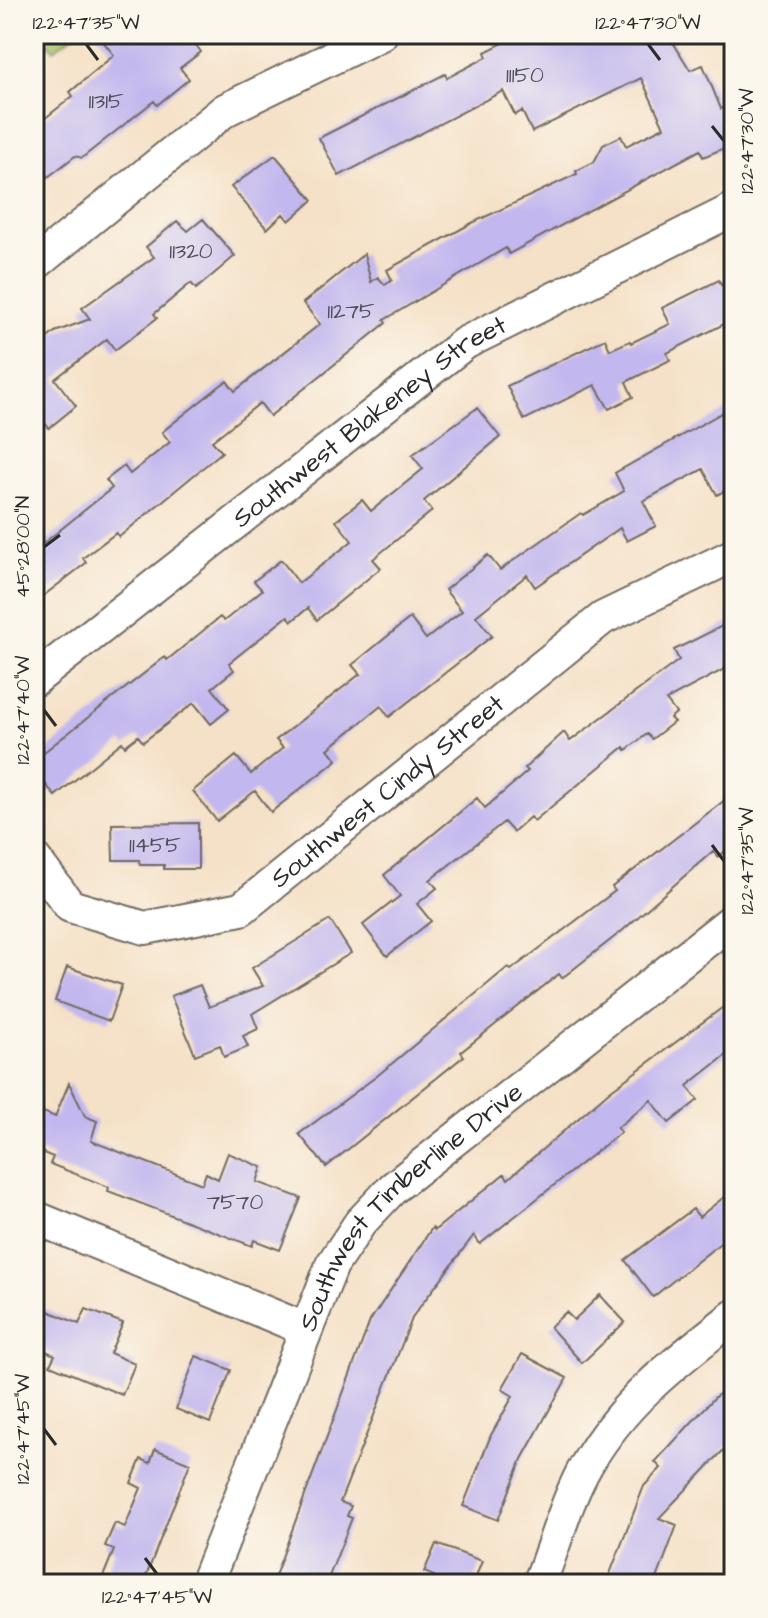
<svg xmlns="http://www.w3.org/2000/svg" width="768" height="1618" font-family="'Architects Daughter',sans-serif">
<rect width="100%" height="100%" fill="#fbf7ec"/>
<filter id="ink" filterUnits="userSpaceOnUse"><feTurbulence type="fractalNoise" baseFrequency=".0125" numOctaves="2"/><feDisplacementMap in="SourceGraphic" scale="16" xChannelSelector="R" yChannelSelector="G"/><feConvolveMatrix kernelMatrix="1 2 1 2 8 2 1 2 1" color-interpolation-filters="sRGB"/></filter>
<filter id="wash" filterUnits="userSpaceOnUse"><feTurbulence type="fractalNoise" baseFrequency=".006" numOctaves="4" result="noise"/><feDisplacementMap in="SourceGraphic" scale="32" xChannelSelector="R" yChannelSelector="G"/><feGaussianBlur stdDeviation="1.8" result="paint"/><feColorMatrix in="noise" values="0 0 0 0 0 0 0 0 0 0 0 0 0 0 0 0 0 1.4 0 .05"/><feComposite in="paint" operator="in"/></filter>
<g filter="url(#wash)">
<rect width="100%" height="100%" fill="#f5e1c7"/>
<path fill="#a7c065" stroke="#697648" stroke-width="2" d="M 34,34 L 75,34 L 54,50 L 47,42 L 34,53 Z"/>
<g id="blocks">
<path fill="#c2b7ee" d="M 97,34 L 188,34 L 201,52 L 180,68 L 189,79 L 157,105 L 154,101 L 82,158 L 75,156 L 34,188 L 34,127 L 73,96 L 70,92 L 114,55 Z
M 521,34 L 668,34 L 690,70 L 703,65 L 721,109 L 734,104 L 734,144 L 703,157 L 700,150 L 509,254 L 506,248 L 384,320 L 386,323 L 270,416 L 260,403 L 212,441 L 222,452 L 119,537 L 116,533 L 83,558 L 86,563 L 34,603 L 34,551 L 112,488 L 106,480 L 124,466 L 130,474 L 170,442 L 162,432 L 221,385 L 227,381 L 235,391 L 320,324 L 303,303 L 364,254 L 371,282 L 378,277 L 385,285 L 392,280 L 387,270 L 472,223 L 577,174 L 576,171 L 594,162 L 603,145 L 621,136 L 626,146 L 664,127 L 641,78 L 532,132 L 522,111 L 515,115 L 503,91 L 339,176 L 319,138 L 445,74 L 447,78 L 487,57 L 485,52 Z
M 275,155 L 313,200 L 289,221 L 283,214 L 267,229 L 231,187 Z
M 203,219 L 235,256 L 196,289 L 191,283 L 154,314 L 157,318 L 115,350 L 107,339 L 55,379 L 76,406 L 49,428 L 34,409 L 34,349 L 55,332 L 90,319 L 82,308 L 154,257 L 146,247 L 177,221 L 188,231 Z
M 734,278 L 734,319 L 667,353 L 670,360 L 626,382 L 633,397 L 609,409 L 595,385 L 524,420 L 507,386 L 605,339 L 610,350 L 630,341 L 631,343 L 670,324 L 662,308 L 719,280 L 721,285 Z
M 734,406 L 734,486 L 717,495 L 703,469 L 643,501 L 656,526 L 627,541 L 620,528 L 535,587 L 527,575 L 476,616 L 492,636 L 389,717 L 381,706 L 328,749 L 337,760 L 271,812 L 255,791 L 217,821 L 193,791 L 236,756 L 251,774 L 283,748 L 276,740 L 360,674 L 352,665 L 410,618 L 426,639 L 462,611 L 445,590 L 488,555 L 500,570 L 581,513 L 583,515 L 624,491 L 615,473 Z
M 477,408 L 500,437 L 424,501 L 432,511 L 373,559 L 381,568 L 317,620 L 308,608 L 292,621 L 288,616 L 229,663 L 234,670 L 212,688 L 229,709 L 211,724 L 194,703 L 143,742 L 138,736 L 125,746 L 122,742 L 55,796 L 34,770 L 34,760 L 165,657 L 167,660 L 220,617 L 224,621 L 262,590 L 254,581 L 281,560 L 299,583 L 352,541 L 336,521 L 362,500 L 371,511 L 423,469 L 412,455 Z
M 734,620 L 734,664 L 666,700 L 676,713 L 670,718 L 674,722 L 652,739 L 647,734 L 626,750 L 624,747 L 534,821 L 530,817 L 513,832 L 504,822 L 430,880 L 437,888 L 417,904 L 431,921 L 387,956 L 363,925 L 400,896 L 384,875 L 477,798 L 485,808 L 528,771 L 525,768 L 564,732 L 570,741 L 679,660 L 674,650 Z
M 734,793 L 734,844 L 718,857 L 713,851 L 622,931 L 562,978 L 559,974 L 461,1052 L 464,1056 L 326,1167 L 299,1134 L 377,1076 L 508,967 L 511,970 L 615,891 L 612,887 Z
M 198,823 L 198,869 L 164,869 L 164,865 L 140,865 L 139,860 L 113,860 L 112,824 Z
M 330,920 L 351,953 L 252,1014 L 258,1029 L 243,1036 L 248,1047 L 224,1057 L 220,1045 L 195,1055 L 171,996 L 200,985 L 209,1007 L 263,986 L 252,968 Z
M 67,967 L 122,985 L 109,1021 L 55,1001 Z
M 734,999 L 734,1049 L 687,1086 L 698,1100 L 669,1123 L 651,1100 L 617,1128 L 621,1132 L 480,1244 L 474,1235 L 413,1316 L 340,1502 L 351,1506 L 347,1516 L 352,1518 L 326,1584 L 272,1584 L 370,1321 L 432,1228 L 435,1230 L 504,1174 L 508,1179 L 610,1091 Z
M 69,1083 L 85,1116 L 97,1121 L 91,1141 L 202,1184 L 206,1173 L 218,1179 L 228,1153 L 262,1167 L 257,1182 L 301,1198 L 280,1250 L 254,1240 L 252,1246 L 108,1191 L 109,1187 L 50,1164 L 53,1157 L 34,1149 L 34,1108 L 55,1117 Z
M 734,1189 L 734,1232 L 653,1297 L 625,1260 L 693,1209 L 699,1217 Z
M 600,1295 L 625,1322 L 582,1363 L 550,1327 L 566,1312 L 574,1320 Z
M 34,1305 L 79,1324 L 86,1309 L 123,1323 L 110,1353 L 135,1364 L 122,1395 L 50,1365 L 55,1355 L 34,1346 Z
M 522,1354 L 567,1378 L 522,1459 L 498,1520 L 463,1506 L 491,1435 L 513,1396 L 502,1389 Z
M 196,1356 L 231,1370 L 210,1423 L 176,1409 Z
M 734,1386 L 734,1439 L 659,1518 L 677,1525 L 655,1584 L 606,1584 L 644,1486 L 661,1468 L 655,1462 L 716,1396 Z
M 155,1449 L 190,1463 L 143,1584 L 100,1584 L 114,1550 L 105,1546 L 115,1523 L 125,1527 L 141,1488 L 131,1483 L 141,1459 L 150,1463 Z
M 436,1544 L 482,1561 L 473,1584 L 430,1584 L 434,1576 L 424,1572 Z"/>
</g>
</g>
<g filter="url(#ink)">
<use href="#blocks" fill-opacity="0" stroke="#726b62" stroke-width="2"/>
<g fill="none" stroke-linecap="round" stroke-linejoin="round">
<defs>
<g id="street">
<path d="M 34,265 L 225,110 L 381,34"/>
<path id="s1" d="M 34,680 L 465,343 L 734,209"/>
<path id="s2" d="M 34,858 L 70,906 L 145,928 L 241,909 L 603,618 L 734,555"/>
<path d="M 34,1217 L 305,1329"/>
<path id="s3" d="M 206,1584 L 332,1265 L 360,1223 L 393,1188 L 734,919"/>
<path d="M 539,1584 C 555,1545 566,1500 587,1464 C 624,1400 678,1360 734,1316"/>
</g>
</defs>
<use href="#street" stroke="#726b62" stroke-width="36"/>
<use href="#street" stroke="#fff" stroke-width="32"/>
</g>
</g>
<path fill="none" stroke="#2b2b2b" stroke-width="3" d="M 86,44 L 98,60M 648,44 L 660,60M 712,126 L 724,141M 44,547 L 60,535M 44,710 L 56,726M 712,845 L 724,861M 44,1429 L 56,1445M 145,1558 L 157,1574"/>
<g text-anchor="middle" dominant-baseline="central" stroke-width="6" stroke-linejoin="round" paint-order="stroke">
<g font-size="22" fill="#514e5c">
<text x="525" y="75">11150</text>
<text x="106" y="101">11315</text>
<text x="191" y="251">11320</text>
<text x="351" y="311">11275</text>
<text x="155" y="845">11455</text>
<text x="235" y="1202">7570</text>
</g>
<g font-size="26" fill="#2b2b2b" stroke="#fbf7ec">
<text stroke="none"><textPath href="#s1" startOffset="424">Southwest Blakeney Street</textPath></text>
<text stroke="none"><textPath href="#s2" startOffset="424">Southwest Cindy Street</textPath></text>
<text stroke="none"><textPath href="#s3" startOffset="438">Southwest Timberline Drive</textPath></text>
</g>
</g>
<rect width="768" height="1618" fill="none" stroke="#fbf7ec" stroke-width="88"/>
<rect x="44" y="44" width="680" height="1530" fill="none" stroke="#2b2b2b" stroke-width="3"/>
<g font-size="20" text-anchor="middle" fill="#2b2b2b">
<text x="86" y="29">122°47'35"W</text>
<text x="648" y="29">122°47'30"W</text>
<text transform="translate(746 141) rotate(-90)" y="7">122°47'30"W</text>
<text transform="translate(22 547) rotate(-90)" y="7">45°28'00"N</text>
<text transform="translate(22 710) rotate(-90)" y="7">122°47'40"W</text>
<text transform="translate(746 861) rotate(-90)" y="7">122°47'35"W</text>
<text transform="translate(22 1429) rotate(-90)" y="7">122°47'45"W</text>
<text x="157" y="1603">122°47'45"W</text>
</g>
</svg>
